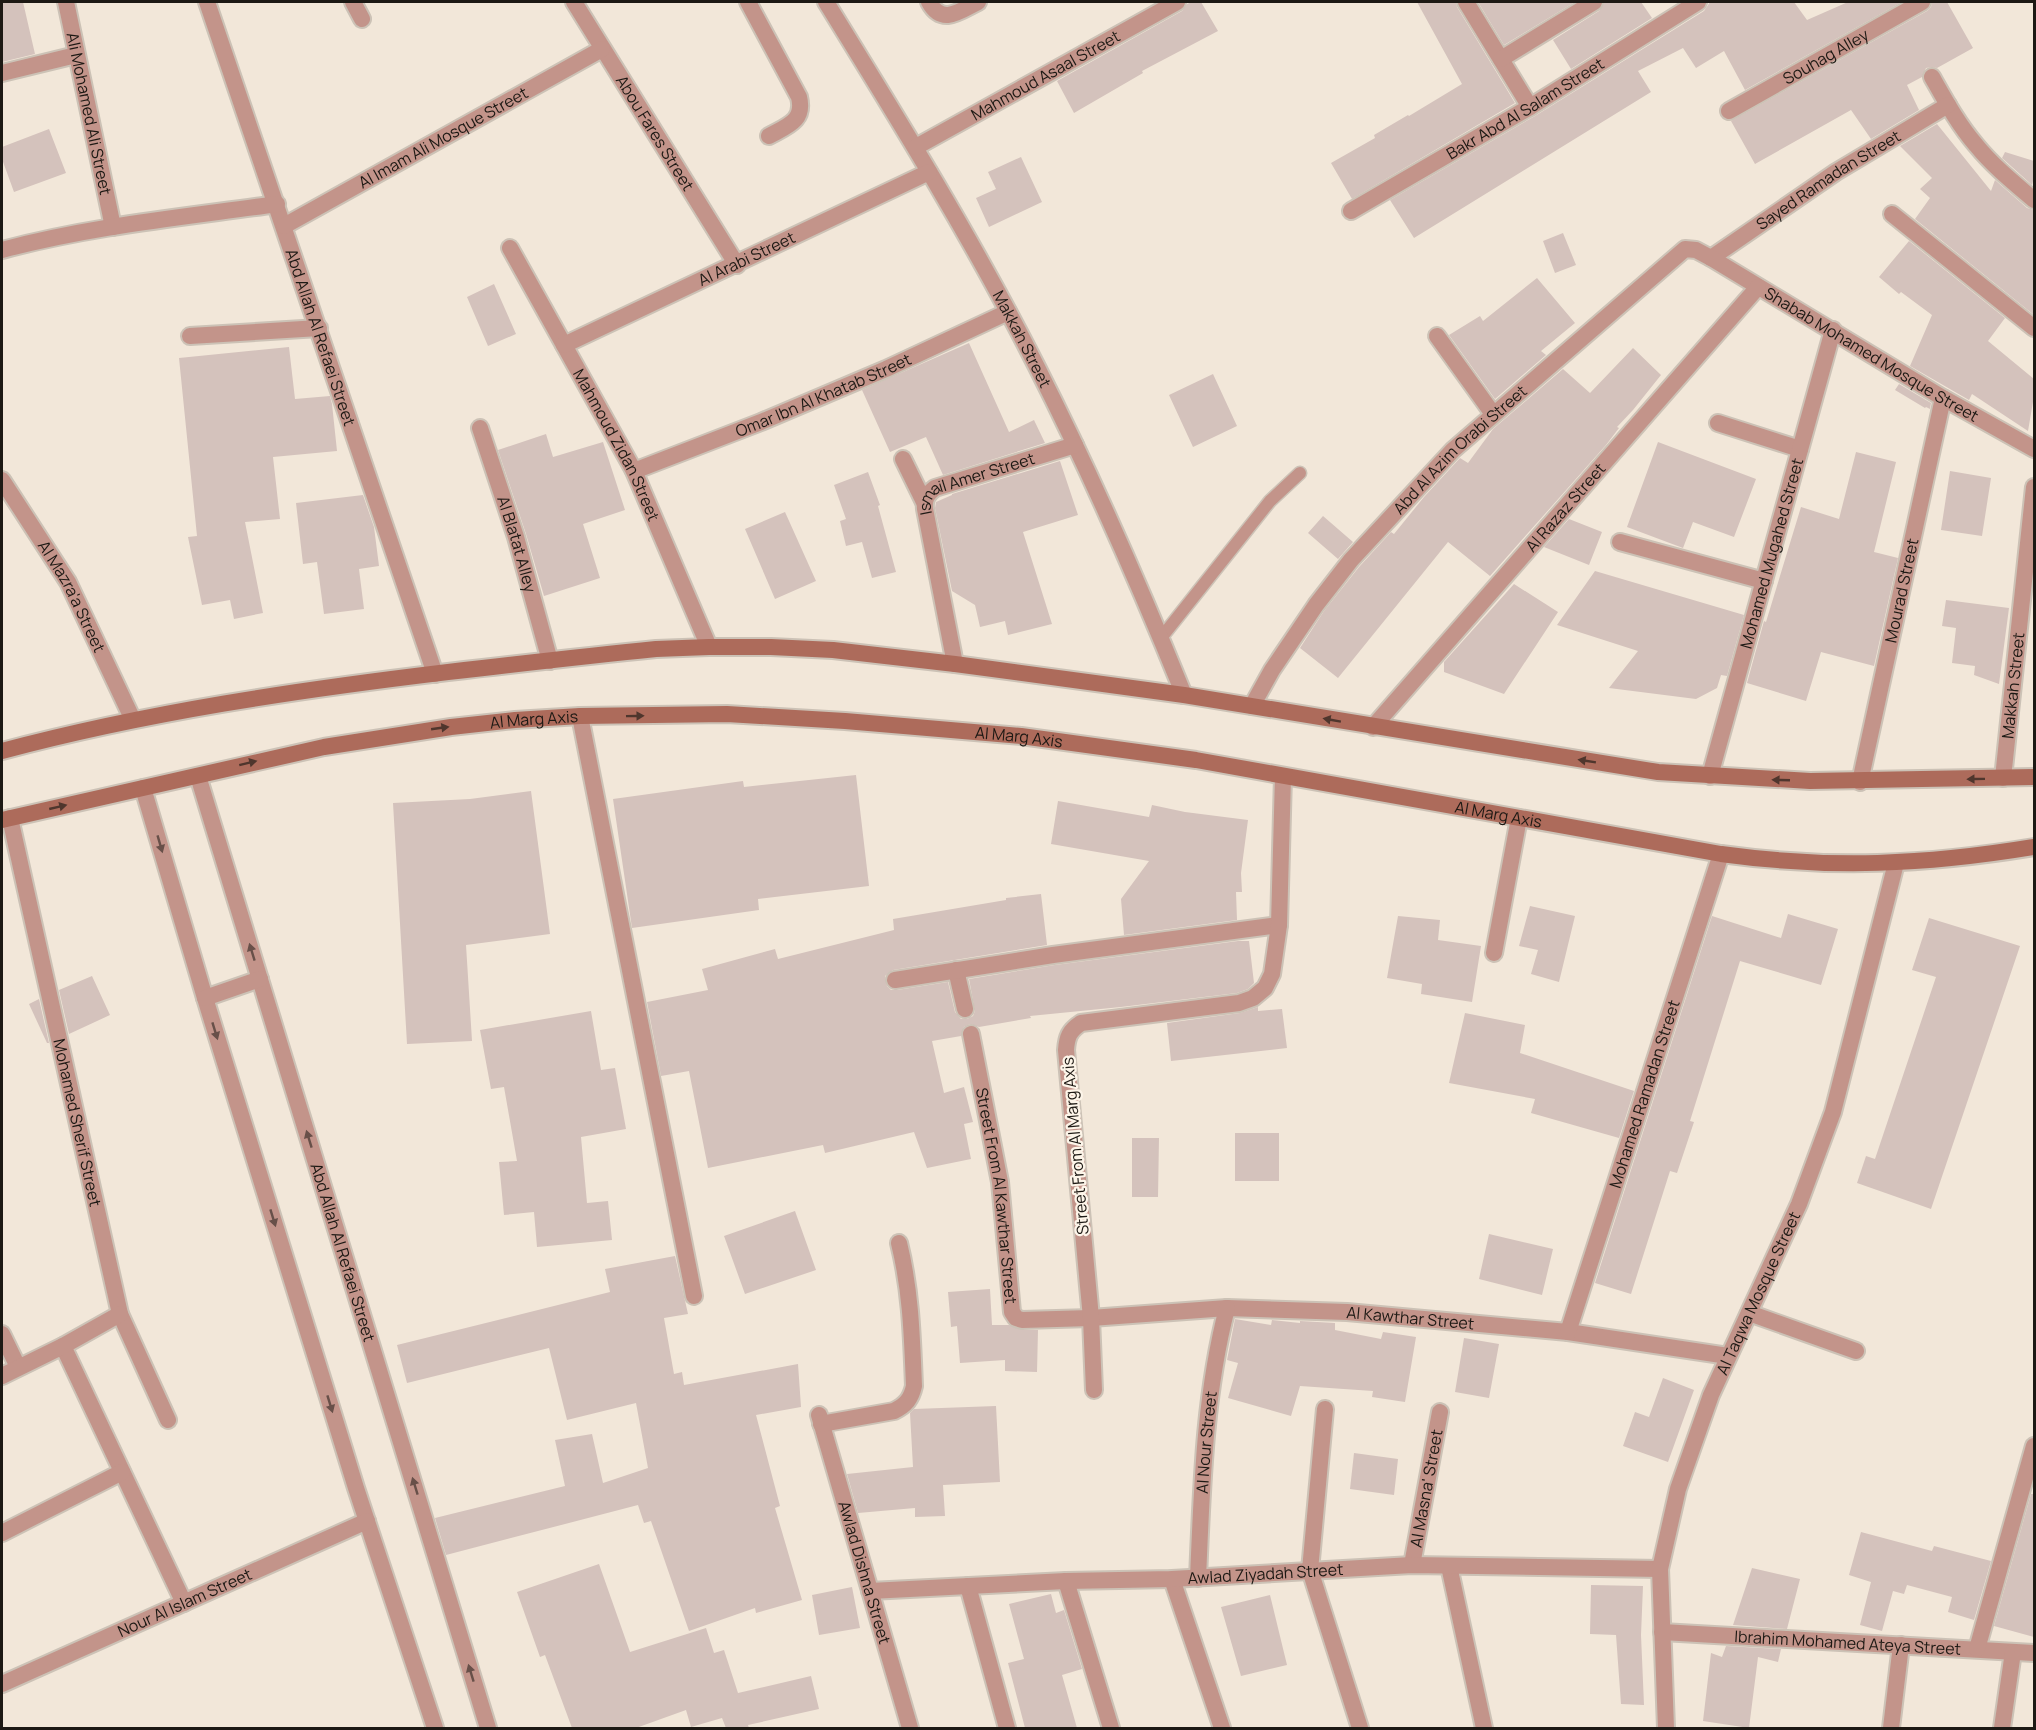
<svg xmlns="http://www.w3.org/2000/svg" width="2036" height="1730" font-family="Manrope,sans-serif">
<rect width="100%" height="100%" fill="#f2e7d9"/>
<path fill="#d4c2bc" d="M 2,2 L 23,2 L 35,54 L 2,62 Z
M 1192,2 L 1201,2 L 1218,31 L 1142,71 L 1143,73 L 1074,113 L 1057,81 L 1182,11 L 1187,4 Z
M 1417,2 L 1456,2 L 1457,7 L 1515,103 L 1352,199 L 1331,163 L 1375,138 L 1374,135 L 1408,115 L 1409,116 L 1462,84 Z
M 1478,2 L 1575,2 L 1504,45 Z
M 1604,2 L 1641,2 L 1652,18 L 1571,69 L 1553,40 L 1599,11 Z
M 1710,2 L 1794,2 L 1807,20 L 1848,2 L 1902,2 L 1745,90 L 1724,51 L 1696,68 L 1683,48 L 1638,71 L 1651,92 L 1414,238 L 1390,200 L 1535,116 L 1704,11 Z
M 1932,2 L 1947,2 L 1973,48 L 1937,68 L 1932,67 L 1926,68 L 1922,77 L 1907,85 L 1919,110 L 1871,139 L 1851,110 L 1755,164 L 1731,121 L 1927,11 L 1931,7 Z
M 1937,124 L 1991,191 L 1995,180 L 2027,208 L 2034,210 L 2034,315 L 1915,219 L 1930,198 L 1920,189 L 1932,178 L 1900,146 Z
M 49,129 L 66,173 L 14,192 L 2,159 L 2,147 Z
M 2005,152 L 2034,161 L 2034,177 L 2032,185 L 2002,158 Z
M 1021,157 L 1042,202 L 989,227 L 976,198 L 996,189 L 988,172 Z
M 1563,233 L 1576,265 L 1555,273 L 1543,241 Z
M 1909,241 L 2005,318 L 1988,341 L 2034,379 L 2034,396 L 2028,431 L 1972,394 L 1969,400 L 1910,366 L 1932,315 L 1901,292 L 1899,294 L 1879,277 Z
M 1537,278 L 1575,323 L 1541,351 L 1546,355 L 1495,399 L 1449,335 L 1480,316 L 1483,321 Z
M 494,284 L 516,334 L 488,346 L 467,297 Z
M 969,343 L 1009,432 L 1034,420 L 1045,443 L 943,475 L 926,437 L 890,452 L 862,390 Z
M 289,347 L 295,399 L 330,396 L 332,404 L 337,451 L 273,457 L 280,519 L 245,522 L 263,613 L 234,619 L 230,600 L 202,605 L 188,537 L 197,536 L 179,358 Z
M 1633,348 L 1661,375 L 1633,410 L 1617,427 L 1619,428 L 1606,445 L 1490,576 L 1448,542 L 1338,678 L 1300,648 L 1324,611 L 1359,567 L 1391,532 L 1394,534 L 1424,497 L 1460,458 L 1468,463 L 1493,429 L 1563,369 L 1590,393 Z
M 1213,374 L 1237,426 L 1193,447 L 1169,395 Z
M 1899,384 L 1931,403 L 1930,409 L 1926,407 L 1925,408 L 1895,390 Z
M 546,434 L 553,457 L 603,442 L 625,510 L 583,524 L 600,578 L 544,596 L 526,534 L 498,450 Z
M 1658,442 L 1756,479 L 1734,537 L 1693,522 L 1683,548 L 1627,527 Z
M 1856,452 L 1896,462 L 1874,552 L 1898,558 L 1874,666 L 1821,652 L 1806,701 L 1747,683 L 1764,621 L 1766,622 L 1801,507 L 1839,519 Z
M 1060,461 L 1078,515 L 1023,532 L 1052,624 L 1008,635 L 1005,621 L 980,627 L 975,605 L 952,591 L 935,508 L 936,502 L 952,495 L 952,494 Z
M 1950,471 L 1991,478 L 1982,536 L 1941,530 Z
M 868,472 L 880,505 L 878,506 L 896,572 L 872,578 L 862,542 L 846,546 L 840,521 L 846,519 L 834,485 Z
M 363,495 L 374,527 L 379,566 L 359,569 L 364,609 L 324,614 L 317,562 L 303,564 L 296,503 Z
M 785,512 L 816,581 L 775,599 L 745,529 Z
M 1323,516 L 1353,542 L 1338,559 L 1308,533 Z
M 1569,519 L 1602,532 L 1589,565 L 1544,547 Z
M 1595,571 L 1744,615 L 1727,676 L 1721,675 L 1717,688 L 1696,699 L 1609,688 L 1638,651 L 1557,625 Z
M 1514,584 L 1558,612 L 1504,694 L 1444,672 L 1444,662 Z
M 1946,600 L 2009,608 L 1999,684 L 1974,675 L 1975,666 L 1952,663 L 1956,628 L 1942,626 Z
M 856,775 L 869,886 L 758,899 L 759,910 L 632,928 L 613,799 L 743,781 L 744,787 Z
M 531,791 L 550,934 L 466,945 L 472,1041 L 407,1044 L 393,803 L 470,799 Z
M 1058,801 L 1149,817 L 1152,805 L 1185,812 L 1248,820 L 1241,873 L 1242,892 L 1236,892 L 1237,920 L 1124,935 L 1121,899 L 1149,861 L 1051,844 Z
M 1041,894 L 1047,945 L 893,970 L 885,976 L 887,986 L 891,990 L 897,990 L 948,982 L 955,1012 L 961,1019 L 967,1019 L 973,1016 L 975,1011 L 969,979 L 1055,965 L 1238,941 L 1249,941 L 1254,983 L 1248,989 L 1237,993 L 1121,1007 L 1030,1016 L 1031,1018 L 979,1027 L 970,1024 L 964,1027 L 961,1036 L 932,1041 L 944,1093 L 964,1087 L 973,1122 L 964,1124 L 971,1159 L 927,1168 L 914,1132 L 825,1153 L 823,1145 L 708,1168 L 689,1071 L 661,1076 L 647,1002 L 708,990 L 702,969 L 775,949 L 778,959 L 894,930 L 893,919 L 1006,900 L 1006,898 Z
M 1530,906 L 1575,916 L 1559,982 L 1531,974 L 1538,950 L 1519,946 Z
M 1788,914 L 1838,929 L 1821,985 L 1740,961 L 1690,1121 L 1694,1122 L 1677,1173 L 1670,1171 L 1631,1294 L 1595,1283 L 1712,916 L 1781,938 Z
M 1398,916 L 1440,920 L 1438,940 L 1481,946 L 1472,1002 L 1421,994 L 1422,984 L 1387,978 Z
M 1929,918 L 2020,946 L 1931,1209 L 1857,1183 L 1866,1156 L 1875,1159 L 1936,977 L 1912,970 Z
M 92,976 L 110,1015 L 69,1034 L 59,990 Z
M 39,999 L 49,1043 L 47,1043 L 29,1004 Z
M 1258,1007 L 1258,1011 L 1282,1009 L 1287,1048 L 1171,1061 L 1167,1023 L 1240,1013 Z
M 591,1011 L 601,1070 L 615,1068 L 626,1129 L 581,1137 L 587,1203 L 608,1201 L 612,1240 L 537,1247 L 534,1212 L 504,1215 L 499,1162 L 517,1161 L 504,1087 L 491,1089 L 480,1030 Z
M 1465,1013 L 1525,1025 L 1520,1053 L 1634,1091 L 1619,1138 L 1531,1113 L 1535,1099 L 1449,1083 Z
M 1235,1133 L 1279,1133 L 1279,1181 L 1235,1181 Z
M 1132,1138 L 1159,1138 L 1158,1197 L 1132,1197 Z
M 795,1211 L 816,1270 L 745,1294 L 724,1236 Z
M 1489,1234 L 1553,1249 L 1542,1295 L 1479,1279 Z
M 675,1256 L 688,1314 L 664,1318 L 674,1374 L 682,1372 L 684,1385 L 798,1364 L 801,1407 L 756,1415 L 780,1506 L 775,1508 L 802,1600 L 756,1613 L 755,1608 L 689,1631 L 651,1521 L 644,1523 L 638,1505 L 446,1555 L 435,1518 L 565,1486 L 555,1440 L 592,1434 L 603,1483 L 648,1468 L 636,1403 L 567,1420 L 549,1348 L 407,1383 L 397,1345 L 610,1292 L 605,1269 Z
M 990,1289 L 992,1325 L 1009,1325 L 1022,1330 L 1038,1330 L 1037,1372 L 1005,1371 L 1005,1360 L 960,1363 L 957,1326 L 951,1327 L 948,1292 Z
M 1235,1319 L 1271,1325 L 1272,1320 L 1300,1323 L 1300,1321 L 1335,1323 L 1335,1330 L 1381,1339 L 1383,1332 L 1416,1337 L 1405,1402 L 1372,1397 L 1373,1391 L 1300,1386 L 1291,1416 L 1228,1398 L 1238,1363 L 1227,1360 Z
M 1464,1338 L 1499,1344 L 1489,1398 L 1455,1392 Z
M 1663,1378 L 1694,1390 L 1668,1462 L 1623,1446 L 1635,1412 L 1649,1417 Z
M 996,1406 L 1000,1482 L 943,1485 L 945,1516 L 915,1517 L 915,1508 L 858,1513 L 847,1474 L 913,1467 L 910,1413 L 914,1409 Z
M 1354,1453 L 1398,1459 L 1394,1495 L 1350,1489 Z
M 2031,1494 L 2034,1494 L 2034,1637 L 1994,1626 Z
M 1861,1532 L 1932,1551 L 1934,1546 L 1991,1561 L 1974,1620 L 1948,1612 L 1952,1597 L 1907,1585 L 1904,1594 L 1893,1591 L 1882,1631 L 1860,1625 L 1871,1582 L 1849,1575 Z
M 599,1564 L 630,1652 L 706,1628 L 714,1653 L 724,1650 L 738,1693 L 811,1676 L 819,1709 L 748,1725 L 749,1728 L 726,1728 L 722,1718 L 691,1727 L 686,1710 L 636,1728 L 572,1728 L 545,1655 L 540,1657 L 517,1592 Z
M 1752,1568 L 1800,1579 L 1787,1629 L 1733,1625 Z
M 1591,1585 L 1643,1586 L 1641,1635 L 1644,1705 L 1621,1704 L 1616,1635 L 1590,1634 Z
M 852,1587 L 860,1628 L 819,1635 L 812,1595 Z
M 1051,1594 L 1056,1613 L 1064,1610 L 1082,1669 L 1062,1675 L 1077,1728 L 1025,1728 L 1008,1663 L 1024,1659 L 1009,1604 Z
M 1270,1595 L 1287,1665 L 1241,1676 L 1221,1607 Z
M 1726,1646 L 1781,1649 L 1778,1662 L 1758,1657 L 1749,1728 L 1703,1721 L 1711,1653 L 1722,1657 Z"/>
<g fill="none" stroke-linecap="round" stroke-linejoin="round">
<defs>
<path id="service" d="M 1161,638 L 1270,501 L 1300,473"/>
<g id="minor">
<path id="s1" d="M 66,2 L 113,227"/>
<path id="s2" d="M 207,2 L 435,674"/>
<path d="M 353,2 L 362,19"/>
<path id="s3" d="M 574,2 L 737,265"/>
<path d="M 748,2 L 799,97 C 805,121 787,126 769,136"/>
<path id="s4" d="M 826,2 C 900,122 974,242 1037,367 C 1091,474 1139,584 1184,695"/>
<path d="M 929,2 C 942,26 960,11 978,2"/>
<path d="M 1466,2 L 1530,107"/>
<path d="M 1501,59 L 1594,2"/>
<path d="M 2,73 L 76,55"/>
<path d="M 1932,77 C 1945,100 1958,124 1976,145 C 1993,166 2014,183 2034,200"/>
<path id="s5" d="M 1729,111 L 1922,2"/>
<path id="s6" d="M 916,147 L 1177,2"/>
<path id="s7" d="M 1351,211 L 1530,107 L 1698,2"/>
<path d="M 1892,214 L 2034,328"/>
<path id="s8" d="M 284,226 L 602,49"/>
<path id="s9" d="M 510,248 L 634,471 L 709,647"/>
<path d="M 2,250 C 91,226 185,217 277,204"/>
<path id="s10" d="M 1711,258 L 1836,172 L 1948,105"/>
<path d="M 190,336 L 319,328"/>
<path d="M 1437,336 L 1493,414"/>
<path id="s11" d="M 564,345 L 929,172"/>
<path d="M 1718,423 L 1800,449"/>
<path id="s12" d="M 480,428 L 516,537 L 550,661"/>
<path d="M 903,459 L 924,502"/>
<path id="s13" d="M 634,471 L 761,422 L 886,369 L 1008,312"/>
<path id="s14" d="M 2,480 L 68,582 L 133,720"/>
<path d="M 1620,542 L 1764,581"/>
<path id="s15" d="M 955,664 L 925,509 C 924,499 927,494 935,488 L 1075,445"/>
<path id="s16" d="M 1252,706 L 1272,670 L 1316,605 L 1351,560 L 1453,450 L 1685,249 L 1696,250 L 1711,258 L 1943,398 L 2034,449"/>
<path d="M 580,716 L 694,1296"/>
<path id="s17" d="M 1373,727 L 1758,287"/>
<path id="s18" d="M 198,776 L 488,1728"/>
<path id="s19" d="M 1710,776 L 1833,330"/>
<path id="s20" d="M 2003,778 L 2034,487"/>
<path id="s21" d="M 1860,782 L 1943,398"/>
<path d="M 143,788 L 205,998 L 356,1488 L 435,1728"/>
<path id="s22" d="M 10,818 L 120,1314 L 168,1420"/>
<path d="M 1494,953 L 1519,818"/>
<path d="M 956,970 L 965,1009"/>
<path d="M 895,980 L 1053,955 L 1279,925"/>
<path d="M 205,998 L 260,979"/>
<path id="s23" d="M 971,1034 L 1000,1182 L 1012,1312 L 1016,1318 L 1022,1320 L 1091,1318 L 1227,1308 L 1347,1312 L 1568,1332 L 1728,1356"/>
<path d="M 1749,1313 L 1856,1351"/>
<path id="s24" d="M 1568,1332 L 1721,854"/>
<path d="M 2,1334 L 18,1367"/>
<path d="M 63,1346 L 184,1603"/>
<path d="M 2,1376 L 63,1346 L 120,1314"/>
<path d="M 1094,1390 L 1091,1318 L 1066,1050 C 1067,1037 1069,1031 1081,1023 L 1239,1003 L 1253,998 L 1265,988 L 1272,974 L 1279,925 L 1283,776"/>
<path d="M 1325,1409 L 1310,1570 L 1360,1728"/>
<path id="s25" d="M 819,1415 L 910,1728"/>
<path d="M 821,1424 L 894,1411 C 906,1405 911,1399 914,1386 C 912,1337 911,1292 899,1243"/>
<path d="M 2,1533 L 122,1472"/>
<path id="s26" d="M 1412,1565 L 1440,1412"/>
<path d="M 1449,1566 L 1484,1728"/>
<path id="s27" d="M 1198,1578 C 1202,1487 1204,1397 1227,1308"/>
<path d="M 1172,1579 L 1222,1728"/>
<path d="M 1066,1581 L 1111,1728"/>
<path d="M 968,1586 L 1007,1728"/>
<path id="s28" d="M 870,1591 L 1066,1581 L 1172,1579 L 1412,1565 L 1660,1569"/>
<path id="s29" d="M 1662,1632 L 2034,1653"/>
<path d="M 1977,1649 L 2034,1446"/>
<path id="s30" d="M 2,1684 L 367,1521"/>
<path id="s31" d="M 1666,1728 L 1660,1569 L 1678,1489 L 1711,1395 L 1799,1204 L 1833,1112 L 1896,863"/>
<path d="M 1891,1728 L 1901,1645"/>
<path d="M 2002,1728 L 2013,1652"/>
</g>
<g id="secondary">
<path d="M 2,751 C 148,712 298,690 448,672 C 517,664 586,656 656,649 L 709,647 L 771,647 L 833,650 L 955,664 L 1184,695 L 1658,772 L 1810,781 L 2034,777"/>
<path id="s32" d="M 2,820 L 324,747 L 451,727 L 515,720 L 580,716 L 727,714 L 845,721 L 1021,736 L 1196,760 L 1721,854 C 1831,869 1925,865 2034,847"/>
</g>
</defs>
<use href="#service" stroke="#ccc2b6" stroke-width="15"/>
<use href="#minor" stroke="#ccc2b6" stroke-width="20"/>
<use href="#secondary" stroke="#ccc2b6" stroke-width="20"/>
<use href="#service" stroke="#c3948a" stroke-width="12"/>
<use href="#minor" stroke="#c3948a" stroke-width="16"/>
<use href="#secondary" stroke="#ad6b5b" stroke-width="16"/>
</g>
<defs><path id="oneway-solid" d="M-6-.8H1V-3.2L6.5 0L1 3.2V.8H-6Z" transform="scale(1.5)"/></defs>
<g fill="#4f362d">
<use href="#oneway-solid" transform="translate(635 716) rotate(-1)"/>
<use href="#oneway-solid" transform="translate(1332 720) rotate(-170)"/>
<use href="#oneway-solid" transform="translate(440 728) rotate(-8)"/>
<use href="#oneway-solid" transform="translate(1587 761) rotate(-171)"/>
<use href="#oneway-solid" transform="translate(248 763) rotate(-14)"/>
<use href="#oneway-solid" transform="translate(1976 779) rotate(179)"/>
<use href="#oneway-solid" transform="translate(1781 780) rotate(-178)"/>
<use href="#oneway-solid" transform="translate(58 807) rotate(-13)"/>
</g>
<g fill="#685049">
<use href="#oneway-solid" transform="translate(160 844) rotate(74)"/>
<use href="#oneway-solid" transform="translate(252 952) rotate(-107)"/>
<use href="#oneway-solid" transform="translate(215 1031) rotate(73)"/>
<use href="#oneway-solid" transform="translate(309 1139) rotate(-107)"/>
<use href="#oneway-solid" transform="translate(273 1218) rotate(73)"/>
<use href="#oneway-solid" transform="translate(330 1404) rotate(73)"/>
<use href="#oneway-solid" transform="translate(415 1486) rotate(-107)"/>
<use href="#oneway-solid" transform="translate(471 1673) rotate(-107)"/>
</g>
<g text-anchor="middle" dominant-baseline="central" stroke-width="4.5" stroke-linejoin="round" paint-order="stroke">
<g font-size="16" fill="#1d1914" stroke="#fdf5e9">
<text stroke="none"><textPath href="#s5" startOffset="111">Souhag Alley</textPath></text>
<text stroke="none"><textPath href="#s6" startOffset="148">Mahmoud Asaal Street</textPath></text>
<text stroke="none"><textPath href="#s7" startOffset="202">Bakr Abd Al Salam Street</textPath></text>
<text stroke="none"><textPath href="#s1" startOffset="114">Ali Mohamed Ali Street</textPath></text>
<text stroke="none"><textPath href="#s3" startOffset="154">Abou Fares Street</textPath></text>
<text stroke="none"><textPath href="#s8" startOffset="182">Al Imam Ali Mosque Street</textPath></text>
<text stroke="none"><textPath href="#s10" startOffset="141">Sayed Ramadan Street</textPath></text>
<text stroke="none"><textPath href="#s11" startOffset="202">Al Arabi Street</textPath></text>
<text stroke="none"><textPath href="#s2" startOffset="354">Abd Allah Al Refaei Street</textPath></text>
<text stroke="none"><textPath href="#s4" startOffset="390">Makkah Street</textPath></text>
<text stroke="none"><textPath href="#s16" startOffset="849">Shabab Mohamed Mosque Street</textPath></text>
<text stroke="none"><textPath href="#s13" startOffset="204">Omar Ibn Al Khatab Street</textPath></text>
<text stroke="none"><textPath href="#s9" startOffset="224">Mahmoud Zidan Street</textPath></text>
<text stroke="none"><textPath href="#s16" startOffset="332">Abd Al Azim Orabi Street</textPath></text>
<text stroke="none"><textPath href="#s15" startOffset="219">Ismail Amer Street</textPath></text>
<text stroke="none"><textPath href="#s17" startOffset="292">Al Razaz Street</textPath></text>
<text stroke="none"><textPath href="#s12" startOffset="122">Al Blatat Alley</textPath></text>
<text stroke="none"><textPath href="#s19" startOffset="231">Mohamed Mugahed Street</textPath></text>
<text stroke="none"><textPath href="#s21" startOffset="196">Mourad Street</textPath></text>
<text stroke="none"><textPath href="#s14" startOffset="136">Al Mazra'a Street</textPath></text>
<text stroke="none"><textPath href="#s20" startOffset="93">Makkah Street</textPath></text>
<text stroke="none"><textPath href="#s32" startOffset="542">Al Marg Axis</textPath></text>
<text stroke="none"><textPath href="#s32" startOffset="1028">Al Marg Axis</textPath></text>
<text stroke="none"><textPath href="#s32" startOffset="1514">Al Marg Axis</textPath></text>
<text stroke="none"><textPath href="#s24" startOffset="250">Mohamed Ramadan Street</textPath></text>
<text stroke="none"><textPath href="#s22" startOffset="312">Mohamed Sherif Street</textPath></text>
<text transform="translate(1075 1146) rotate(-95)">Street From Al Marg Axis</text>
<text stroke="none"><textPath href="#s23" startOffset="164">Street From Al Kawthar Street</textPath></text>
<text stroke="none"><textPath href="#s18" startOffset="498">Abd Allah Al Refaei Street</textPath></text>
<text stroke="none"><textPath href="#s31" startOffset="453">Al Taqwa Mosque Street</textPath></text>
<text stroke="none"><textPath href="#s23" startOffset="684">Al Kawthar Street</textPath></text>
<text stroke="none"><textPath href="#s27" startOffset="136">Al Nour Street</textPath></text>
<text stroke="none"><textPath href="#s26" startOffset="78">Al Masna' Street</textPath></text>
<text stroke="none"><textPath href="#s25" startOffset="164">Awlad Dishna Street</textPath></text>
<text stroke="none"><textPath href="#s28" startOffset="396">Awlad Ziyadah Street</textPath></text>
<text stroke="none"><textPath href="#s30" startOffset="200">Nour Al Islam Street</textPath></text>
<text stroke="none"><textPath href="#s29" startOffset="186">Ibrahim Mohamed Ateya Street</textPath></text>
</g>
</g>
<rect width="2036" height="1730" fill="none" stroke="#1d1914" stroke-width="6"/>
</svg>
